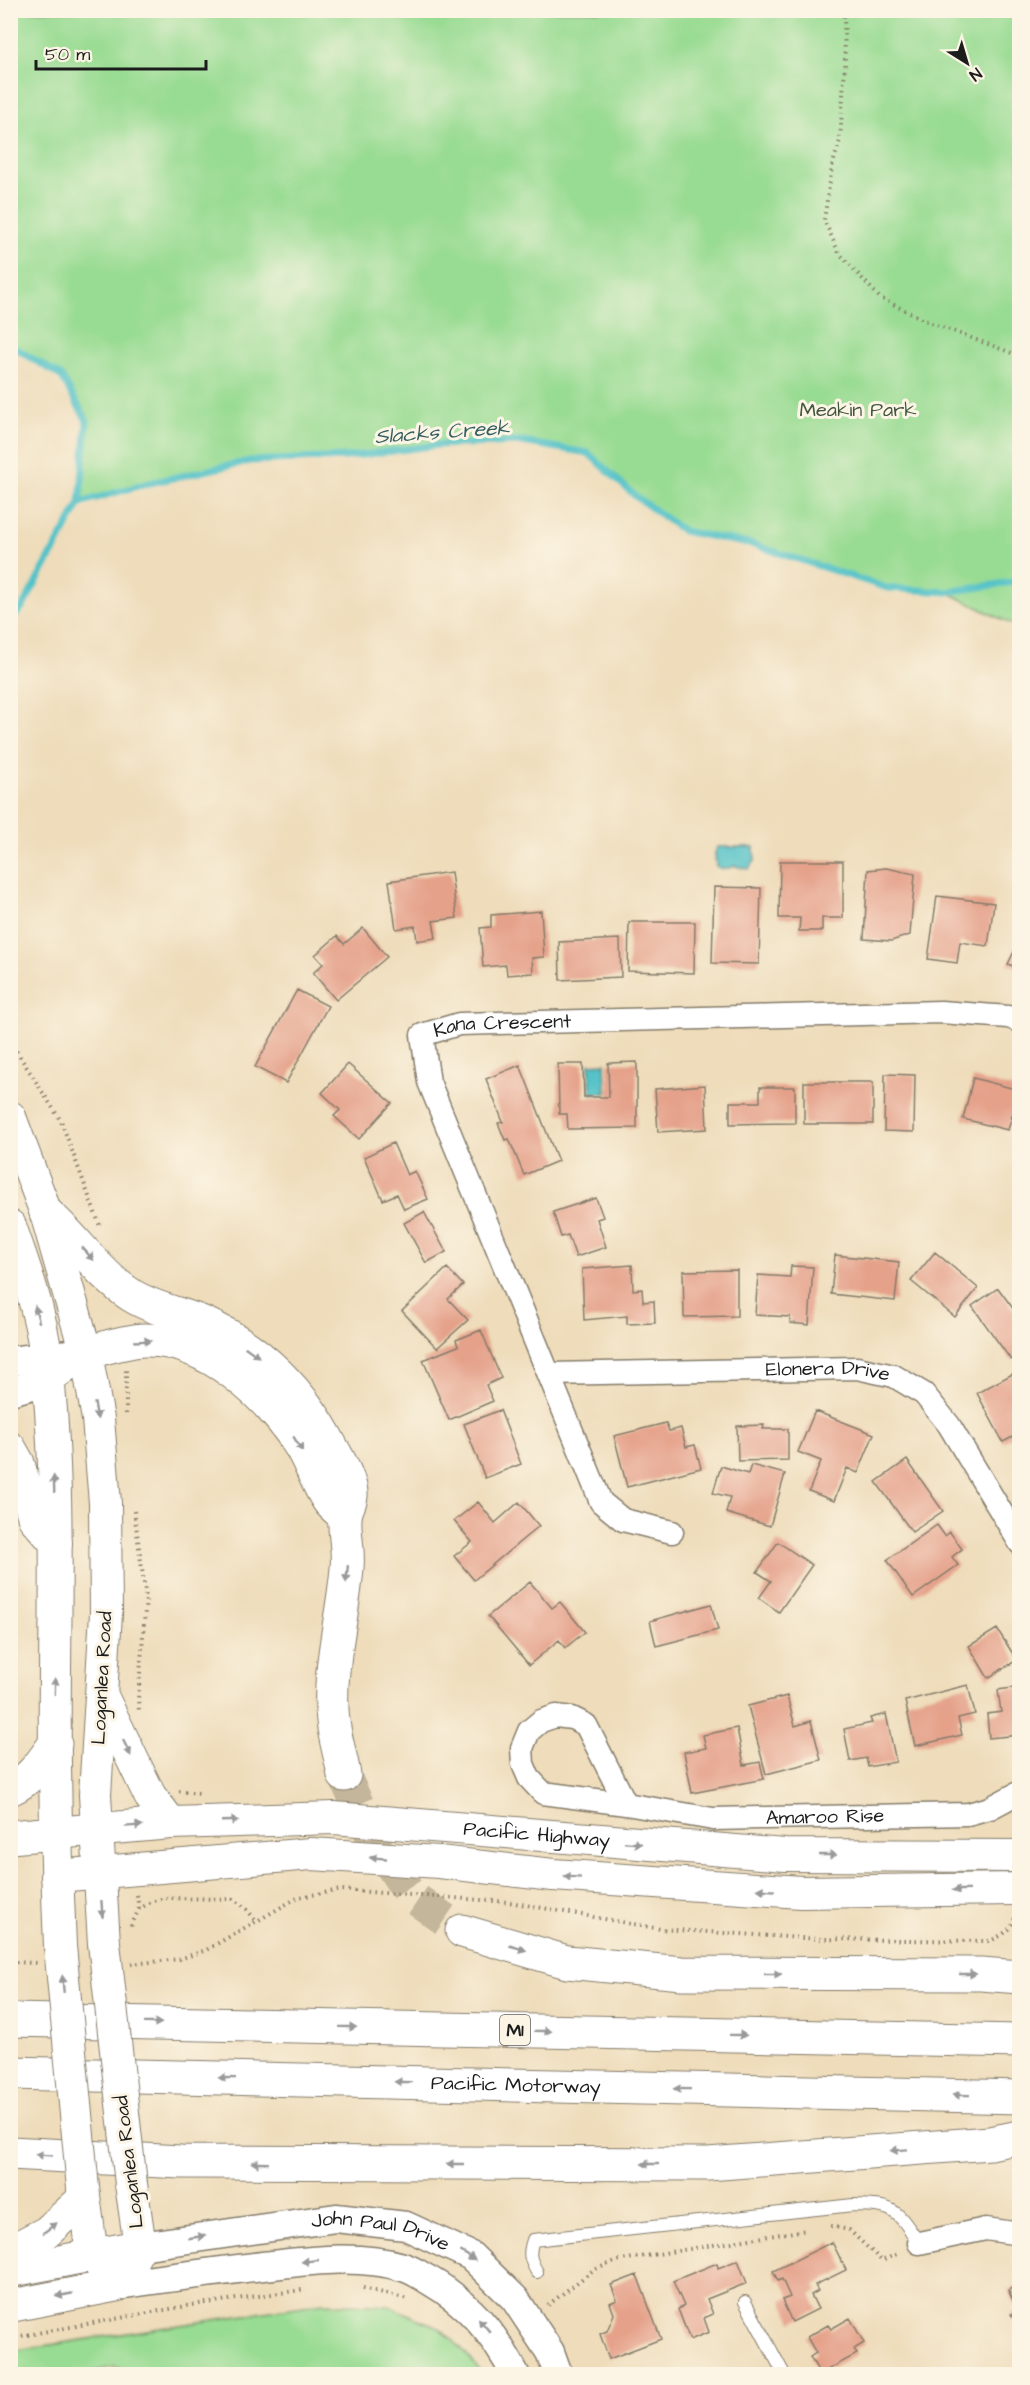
<svg xmlns="http://www.w3.org/2000/svg" width="1030" height="2385" font-family="'Architects Daughter',sans-serif">
<rect width="100%" height="100%" fill="#fcf5e5"/>
<filter id="ink" filterUnits="userSpaceOnUse"><feTurbulence type="fractalNoise" baseFrequency=".0167" numOctaves="2"/><feDisplacementMap in="SourceGraphic" scale="12" xChannelSelector="R" yChannelSelector="G"/><feConvolveMatrix kernelMatrix="1 2 1 2 8 2 1 2 1" color-interpolation-filters="sRGB"/></filter>
<filter id="wash" filterUnits="userSpaceOnUse"><feTurbulence type="fractalNoise" baseFrequency=".008" numOctaves="4" result="noise"/><feDisplacementMap in="SourceGraphic" scale="24" xChannelSelector="R" yChannelSelector="G"/><feGaussianBlur stdDeviation="1.35" result="paint"/><feColorMatrix in="noise" values="0 0 0 0 0 0 0 0 0 0 0 0 0 0 0 0 0 1.4 0 .05"/><feComposite in="paint" operator="in"/></filter>
<g filter="url(#wash)">
<rect width="100%" height="100%" fill="#eedcba"/>
<path fill="#98db92" stroke="#5a7c57" stroke-width="1.5" d="M 10,11 L 1019,11 L 1019,628 L 947,592 L 887,588 L 754,545 L 683,531 L 635,496 L 588,453 L 522,442 L 438,445 L 347,457 L 250,461 L 145,484 L 80,503 L 87,420 L 60,376 L 11,345 Z
M 323,2303 L 390,2306 L 441,2329 L 466,2353 L 482,2374 L 136,2374 L 136,2371 L 114,2367 L 82,2374 L 11,2374 L 11,2351 Z"/>
<path fill="#54c2c8" stroke="#386f72" stroke-width="1.5" d="M 717,847 L 754,847 L 755,861 L 749,869 L 735,866 C 728,868 723,871 716,866 L 715,853 Z
M 605,1063 L 606,1093 L 591,1093 L 589,1064 Z"/>
<g fill="none" stroke-linecap="round" stroke-linejoin="round">
<path stroke="#54c2c8" stroke-width="7" d="M 10,345 L 61,376 L 87,421 L 80,503 L 23,606 L 10,622
M 80,503 L 145,484 L 250,461 L 347,457 L 438,445 L 522,442 L 588,453 L 635,496 L 683,531 L 754,545 L 887,588 L 947,592 L 1020,581"/>
</g>
<g id="blocks">
<path fill="#e5a18a" d="M 780,861 L 843,861 L 843,918 L 822,918 L 822,931 L 799,931 L 800,918 L 779,918 Z
M 886,868 L 915,874 L 910,935 L 891,941 L 864,939 L 868,870 Z
M 451,872 L 457,918 L 433,921 L 436,938 L 417,941 L 415,926 L 396,929 L 389,881 Z
M 714,887 L 761,888 L 759,964 L 712,963 Z
M 937,896 L 994,903 L 988,946 L 960,942 L 957,963 L 928,959 Z
M 541,911 L 544,957 L 532,958 L 533,973 L 507,975 L 506,965 L 483,967 L 480,928 L 491,927 L 491,915 Z
M 629,922 L 695,922 L 694,973 L 628,971 Z
M 363,928 L 387,957 L 336,1000 L 313,973 L 323,964 L 315,955 L 337,936 L 344,944 Z
M 620,939 L 621,977 L 560,980 L 559,942 Z
M 1020,939 L 1020,969 L 1008,964 Z
M 297,990 L 328,1006 L 286,1083 L 255,1067 Z
M 637,1062 L 637,1128 L 568,1129 L 567,1114 L 559,1114 L 558,1064 L 583,1064 L 584,1097 L 609,1097 L 608,1063 Z
M 348,1064 L 392,1103 L 359,1139 L 334,1116 L 340,1110 L 322,1093 Z
M 520,1065 L 558,1161 L 524,1175 L 509,1139 L 505,1140 L 498,1123 L 503,1122 L 486,1079 Z
M 885,1074 L 915,1075 L 914,1132 L 884,1131 Z
M 973,1078 L 1019,1090 L 1008,1130 L 963,1119 Z
M 804,1082 L 873,1082 L 873,1124 L 804,1124 Z
M 705,1085 L 707,1129 L 658,1132 L 655,1089 Z
M 760,1087 L 795,1087 L 795,1123 L 730,1124 L 730,1102 L 760,1102 Z
M 393,1143 L 407,1175 L 415,1171 L 428,1199 L 404,1209 L 397,1194 L 383,1200 L 364,1157 Z
M 596,1198 L 603,1217 L 597,1219 L 606,1247 L 576,1257 L 568,1235 L 561,1237 L 553,1212 Z
M 424,1212 L 446,1252 L 426,1263 L 404,1223 Z
M 935,1252 L 978,1288 L 955,1317 L 911,1281 Z
M 835,1255 L 899,1262 L 895,1301 L 831,1294 Z
M 632,1265 L 633,1290 L 642,1289 L 643,1302 L 654,1301 L 655,1323 L 627,1324 L 627,1316 L 584,1320 L 582,1269 Z
M 791,1266 L 813,1267 L 809,1325 L 790,1323 L 790,1317 L 755,1315 L 758,1275 L 790,1277 Z
M 447,1268 L 463,1285 L 448,1299 L 468,1320 L 437,1348 L 402,1311 Z
M 737,1270 L 737,1316 L 684,1317 L 683,1271 Z
M 998,1288 L 1020,1318 L 1020,1354 L 1011,1360 L 972,1306 Z
M 481,1330 L 501,1378 L 486,1385 L 493,1401 L 449,1420 L 423,1360 L 458,1346 L 456,1340 Z
M 1016,1372 L 1020,1380 L 1020,1433 L 1003,1442 L 977,1393 Z
M 500,1410 L 521,1464 L 485,1478 L 464,1424 Z
M 815,1411 L 874,1434 L 858,1473 L 847,1468 L 834,1501 L 809,1491 L 821,1461 L 798,1452 Z
M 666,1423 L 669,1431 L 681,1428 L 686,1447 L 695,1445 L 701,1468 L 627,1487 L 614,1436 Z
M 764,1425 L 763,1429 L 788,1429 L 788,1460 L 738,1461 L 737,1426 Z
M 907,1460 L 943,1511 L 912,1532 L 876,1482 Z
M 751,1465 L 785,1474 L 770,1526 L 726,1513 L 730,1497 L 713,1493 L 721,1466 L 748,1474 Z
M 478,1502 L 495,1523 L 519,1502 L 539,1526 L 474,1580 L 454,1556 L 472,1542 L 454,1521 Z
M 937,1525 L 945,1536 L 950,1532 L 962,1549 L 952,1557 L 958,1565 L 913,1597 L 887,1560 Z
M 778,1542 L 812,1565 L 779,1612 L 759,1598 L 771,1581 L 757,1572 Z
M 530,1582 L 552,1608 L 560,1602 L 585,1632 L 565,1648 L 559,1640 L 529,1665 L 488,1616 Z
M 711,1604 L 718,1630 L 656,1646 L 650,1621 Z
M 997,1629 L 1017,1660 L 988,1678 L 969,1646 Z
M 968,1685 L 975,1714 L 958,1718 L 962,1735 L 915,1746 L 905,1701 Z
M 1020,1687 L 1020,1735 L 989,1738 L 987,1714 L 1001,1712 L 998,1690 Z
M 787,1696 L 795,1726 L 811,1721 L 821,1760 L 766,1774 L 748,1706 Z
M 886,1714 L 896,1762 L 868,1767 L 866,1758 L 850,1761 L 844,1729 L 872,1723 L 870,1718 Z
M 737,1728 L 744,1765 L 760,1762 L 764,1779 L 692,1793 L 684,1752 L 706,1748 L 703,1735 Z
M 832,2242 L 846,2270 L 815,2285 L 818,2291 L 811,2295 L 818,2309 L 792,2322 L 782,2300 L 790,2297 L 782,2279 L 778,2281 L 773,2271 Z
M 738,2260 L 747,2283 L 707,2299 L 713,2314 L 704,2318 L 709,2332 L 690,2340 L 678,2309 L 684,2306 L 673,2281 L 717,2263 L 718,2268 Z
M 637,2275 L 661,2339 L 609,2359 L 600,2334 L 607,2331 L 614,2314 L 610,2303 L 617,2300 L 611,2285 Z
M 1020,2284 L 1020,2332 L 1011,2314 L 1018,2311 L 1008,2290 Z
M 850,2318 L 864,2343 L 854,2349 L 857,2354 L 820,2374 L 810,2357 L 816,2353 L 807,2337 L 828,2325 L 831,2329 Z"/>
</g>
</g>
<g filter="url(#ink)">
<use href="#blocks" fill-opacity="0" stroke="#857c6b" stroke-width="1.5"/>
<g fill="none" stroke-linecap="round" stroke-linejoin="round">
<path stroke="#c4b69a" stroke-width="33" stroke-dasharray="33 16" stroke-linecap="butt" d="M 344,1775 L 373,1838 L 411,1896 L 462,1931"/>
<defs>
<path id="service" d="M 537,2272 C 530,2260 528,2254 533,2240 L 853,2205 C 896,2206 895,2208 919,2243
M 745,2302 L 784,2374"/>
<g id="minor">
<path id="s1" d="M 549,1374 L 857,1368 L 894,1376 L 924,1394 L 949,1425 L 1020,1543"/>
<path id="s2" d="M 672,1532 L 623,1520 L 601,1502 L 429,1082 L 422,1035 L 459,1024 L 941,1012 L 1008,1017 L 1020,1021"/>
<path id="s3" d="M 626,1804 L 586,1725 L 572,1718 L 556,1716 L 541,1721 L 529,1731 L 522,1748 L 523,1764 L 529,1778 L 543,1793 L 626,1804 L 713,1819 L 968,1814 L 990,1808 L 1020,1792"/>
<path d="M 919,2243 L 986,2229 L 1020,2234"/>
</g>
<g id="tertiary">
<path d="M 10,1361 L 69,1354"/>
<path d="M 10,1391 L 48,1381 L 86,1353"/>
<path id="s4" d="M 140,2246 L 336,2218 L 406,2226 L 471,2256 L 515,2299 L 550,2352 L 558,2374"/>
<path d="M 118,2285 C 166,2278 214,2272 263,2266 C 309,2261 357,2254 403,2267 C 411,2269 420,2275 427,2279 C 469,2303 493,2332 515,2374"/>
</g>
<g id="secondary">
<path d="M 10,1117 L 46,1213 L 86,1353 L 98,1419 L 105,1503 L 106,1613 L 95,1795 L 104,1943"/>
<path d="M 10,1226 C 25,1268 41,1313 46,1357 C 58,1461 56,1566 55,1670 C 54,1762 56,1854 60,1946"/>
<path d="M 10,1448 L 18,1462 L 34,1518 L 56,1543"/>
<path d="M 102,1696 L 150,1796 L 171,1823"/>
<path id="s5" d="M 55,1833 L 171,1823 L 334,1818 L 785,1855 L 1020,1856"/>
<path d="M 57,1876 L 311,1854 L 439,1862 L 553,1875 L 801,1892 L 1014,1889 L 1020,1887"/>
<path d="M 83,2188 L 92,2255 L 106,2271"/>
<path d="M 10,2251 L 47,2232 L 84,2198"/>
<path d="M 130,2264 L 140,2246 L 131,2184"/>
<path d="M 10,2271 L 140,2246"/>
<path d="M 10,2306 L 118,2285"/>
</g>
<g id="motorway">
<path d="M 46,1213 C 76,1238 98,1274 131,1295 C 153,1309 179,1313 203,1323 C 259,1347 303,1392 331,1446 C 337,1457 353,1484 351,1496 C 350,1504 345,1510 345,1518 C 344,1534 349,1551 347,1568 C 343,1618 327,1671 333,1721 C 335,1739 341,1757 344,1775"/>
<path d="M 86,1353 C 104,1348 124,1341 144,1340 C 207,1338 270,1397 301,1447 C 311,1464 317,1484 328,1500 C 332,1506 339,1511 345,1516"/>
<path d="M 10,1789 C 31,1780 42,1762 55,1744"/>
<path d="M 10,1837 L 55,1833"/>
<path d="M 462,1931 L 567,1962 L 682,1973 L 981,1974 L 1020,1977"/>
<path d="M 10,2020 L 1020,2041"/>
<path id="s6" d="M 10,2073 L 1020,2097"/>
<path d="M 10,2153 L 181,2162 L 708,2164 L 990,2143 L 1020,2137"/>
</g>
</defs>
<use href="#service" stroke="#857c6b" stroke-width="14"/>
<use href="#minor" stroke="#857c6b" stroke-width="25"/>
<use href="#tertiary" stroke="#857c6b" stroke-width="31"/>
<use href="#secondary" stroke="#857c6b" stroke-width="34"/>
<use href="#motorway" stroke="#857c6b" stroke-width="35"/>
<path stroke="#857c6b" stroke-width="4" stroke-dasharray="1.5 4.5" stroke-linecap="butt" d="M 844,10 L 845,65 L 840,140 L 832,167 L 824,220 L 839,253 L 880,298 L 931,323 L 1020,356
M 10,1041 L 61,1121 L 100,1226
M 126,1414 L 126,1368
M 134,1511 L 146,1598 L 138,1699 L 139,1710
M 179,1791 L 199,1793
M 137,1895 L 139,1909
M 131,1926 L 139,1909 L 151,1902 L 165,1898 L 233,1899 L 246,1908 L 255,1920
M 10,1962 L 37,1963
M 131,1964 L 180,1959 L 206,1950 L 299,1897 L 341,1890 L 509,1902 L 661,1929 L 819,1939 L 990,1941 C 1001,1936 1014,1929 1015,1916
M 831,2226 L 849,2230 L 882,2261 L 899,2253
M 363,2288 L 408,2299
M 548,2305 L 592,2271 L 615,2261 L 806,2230
M 10,2338 L 192,2305 L 302,2290"/>
<use href="#service" stroke="#fff" stroke-width="12"/>
<use href="#minor" stroke="#fff" stroke-width="22"/>
<use href="#tertiary" stroke="#fff" stroke-width="28"/>
<use href="#secondary" stroke="#fff" stroke-width="32"/>
<use href="#motorway" stroke="#fff" stroke-width="33"/>
<defs>
<path id="secondary-bridge" d="M 104,1943 L 131,2184
M 60,1946 L 83,2188"/>
</defs>
<use href="#secondary-bridge" stroke="#857c6b" stroke-width="34" stroke-linecap="butt"/>
<use href="#secondary-bridge" stroke="#fff" stroke-width="32"/>
</g>
<defs><path id="oneway-solid" d="M-6-.8H1V-3.2L6.5 0L1 3.2V.8H-6Z" transform="scale(1.5)"/></defs>
<g fill="#999">
<use href="#oneway-solid" transform="translate(88 1254) rotate(48)"/>
<use href="#oneway-solid" transform="translate(37 1314) rotate(-104)"/>
<use href="#oneway-solid" transform="translate(143 1341) rotate(-3)"/>
<use href="#oneway-solid" transform="translate(252 1352) rotate(36)"/>
<use href="#oneway-solid" transform="translate(96 1411) rotate(80)"/>
<use href="#oneway-solid" transform="translate(298 1444) rotate(58)"/>
<use href="#oneway-solid" transform="translate(54 1484) rotate(-92)"/>
<use href="#oneway-solid" transform="translate(347 1574) rotate(96)"/>
<use href="#oneway-solid" transform="translate(55 1686) rotate(-89)"/>
<use href="#oneway-solid" transform="translate(127 1748) rotate(64)"/>
<use href="#oneway-solid" transform="translate(230 1821) rotate(-2)"/>
<use href="#oneway-solid" transform="translate(134 1826) rotate(-4)"/>
<use href="#oneway-solid" transform="translate(633 1843) rotate(5)"/>
<use href="#oneway-solid" transform="translate(828 1855)"/>
<use href="#oneway-solid" transform="translate(378 1858) rotate(-177)"/>
<use href="#oneway-solid" transform="translate(572 1877) rotate(-176)"/>
<use href="#oneway-solid" transform="translate(766 1890) rotate(-176)"/>
<use href="#oneway-solid" transform="translate(961 1890) rotate(179)"/>
<use href="#oneway-solid" transform="translate(102 1909) rotate(86)"/>
<use href="#oneway-solid" transform="translate(518 1948) rotate(16)"/>
<use href="#oneway-solid" transform="translate(773 1974)"/>
<use href="#oneway-solid" transform="translate(968 1974)"/>
<use href="#oneway-solid" transform="translate(63 1984) rotate(-95)"/>
<use href="#oneway-solid" transform="translate(153 2023) rotate(1)"/>
<use href="#oneway-solid" transform="translate(348 2027) rotate(1)"/>
<use href="#oneway-solid" transform="translate(543 2031) rotate(1)"/>
<use href="#oneway-solid" transform="translate(738 2035) rotate(1)"/>
<use href="#oneway-solid" transform="translate(227 2078) rotate(-179)"/>
<use href="#oneway-solid" transform="translate(403 2082) rotate(-179)"/>
<use href="#oneway-solid" transform="translate(682 2089) rotate(-179)"/>
<use href="#oneway-solid" transform="translate(961 2095) rotate(-179)"/>
<use href="#oneway-solid" transform="translate(899 2150) rotate(176)"/>
<use href="#oneway-solid" transform="translate(44 2155) rotate(-177)"/>
<use href="#oneway-solid" transform="translate(260 2163) rotate(-179)"/>
<use href="#oneway-solid" transform="translate(455 2164) rotate(180)"/>
<use href="#oneway-solid" transform="translate(650 2164) rotate(180)"/>
<use href="#oneway-solid" transform="translate(50 2228) rotate(-36)"/>
<use href="#oneway-solid" transform="translate(197 2237) rotate(-8)"/>
<use href="#oneway-solid" transform="translate(468 2256) rotate(32)"/>
<use href="#oneway-solid" transform="translate(310 2261) rotate(174)"/>
<use href="#oneway-solid" transform="translate(64 2295) rotate(169)"/>
<use href="#oneway-solid" transform="translate(484 2325) rotate(-130)"/>
</g>
</g>
<g text-anchor="middle" dominant-baseline="central" stroke-width="6" stroke-linejoin="round" paint-order="stroke">
<rect fill="#fcf5e5" stroke="#5f5d58" stroke-width="1.5" x="500" y="2015" width="30" height="30" rx="4.5"/>
<g font-size="18" font-weight="bold" fill="#1c1c1c">
<text x="515" y="2030">M1</text>
</g>
<g font-size="20" fill="#41553f" stroke="#fcf5e5">
<text x="858" y="410">Meakin Park</text>
</g>
<g font-size="20" fill="#1c1c1c" stroke="#fcf5e5">
<text stroke="none"><textPath href="#s2" startOffset="662">Kana Crescent</textPath></text>
<text stroke="none"><textPath href="#s1" startOffset="279">Elonera Drive</textPath></text>
<text transform="translate(102 1678) rotate(-87)">Loganlea Road</text>
<text stroke="none"><textPath href="#s3" startOffset="506">Amaroo Rise</textPath></text>
<text stroke="none"><textPath href="#s5" startOffset="483">Pacific Highway</textPath></text>
<text stroke="none"><textPath href="#s6" startOffset="506">Pacific Motorway</textPath></text>
<text transform="translate(129 2162) rotate(-97)">Loganlea Road</text>
<text stroke="none"><textPath href="#s4" startOffset="244">John Paul Drive</textPath></text>
</g>
<g font-size="21" font-style="italic" fill="#325e61" stroke="#fcf5e5">
<text transform="translate(442 432) rotate(-4)">Slacks Creek</text>
</g>
</g>
<rect width="1030" height="2385" fill="none" stroke="#fcf5e5" stroke-width="36"/>
<g transform="translate(967 63) rotate(143)" stroke="#fcf5e5" stroke-width="4.5" paint-order="stroke">
<path d="M0-4.5L10 22L0 15L-10 22Z" fill="#1c1c1c"/>
<text y="-9" font-size="16" font-weight="bold" text-anchor="middle" fill="#1c1c1c">N</text>
</g>
<path d="M36 60v9h170v-9" fill="none" stroke="#1c1c1c" stroke-width="3"/>
<text x="45" y="60" font-size="18" fill="#1c1c1c" stroke="#fcf5e5" stroke-width="4.5" paint-order="stroke">50 m</text>
</svg>
